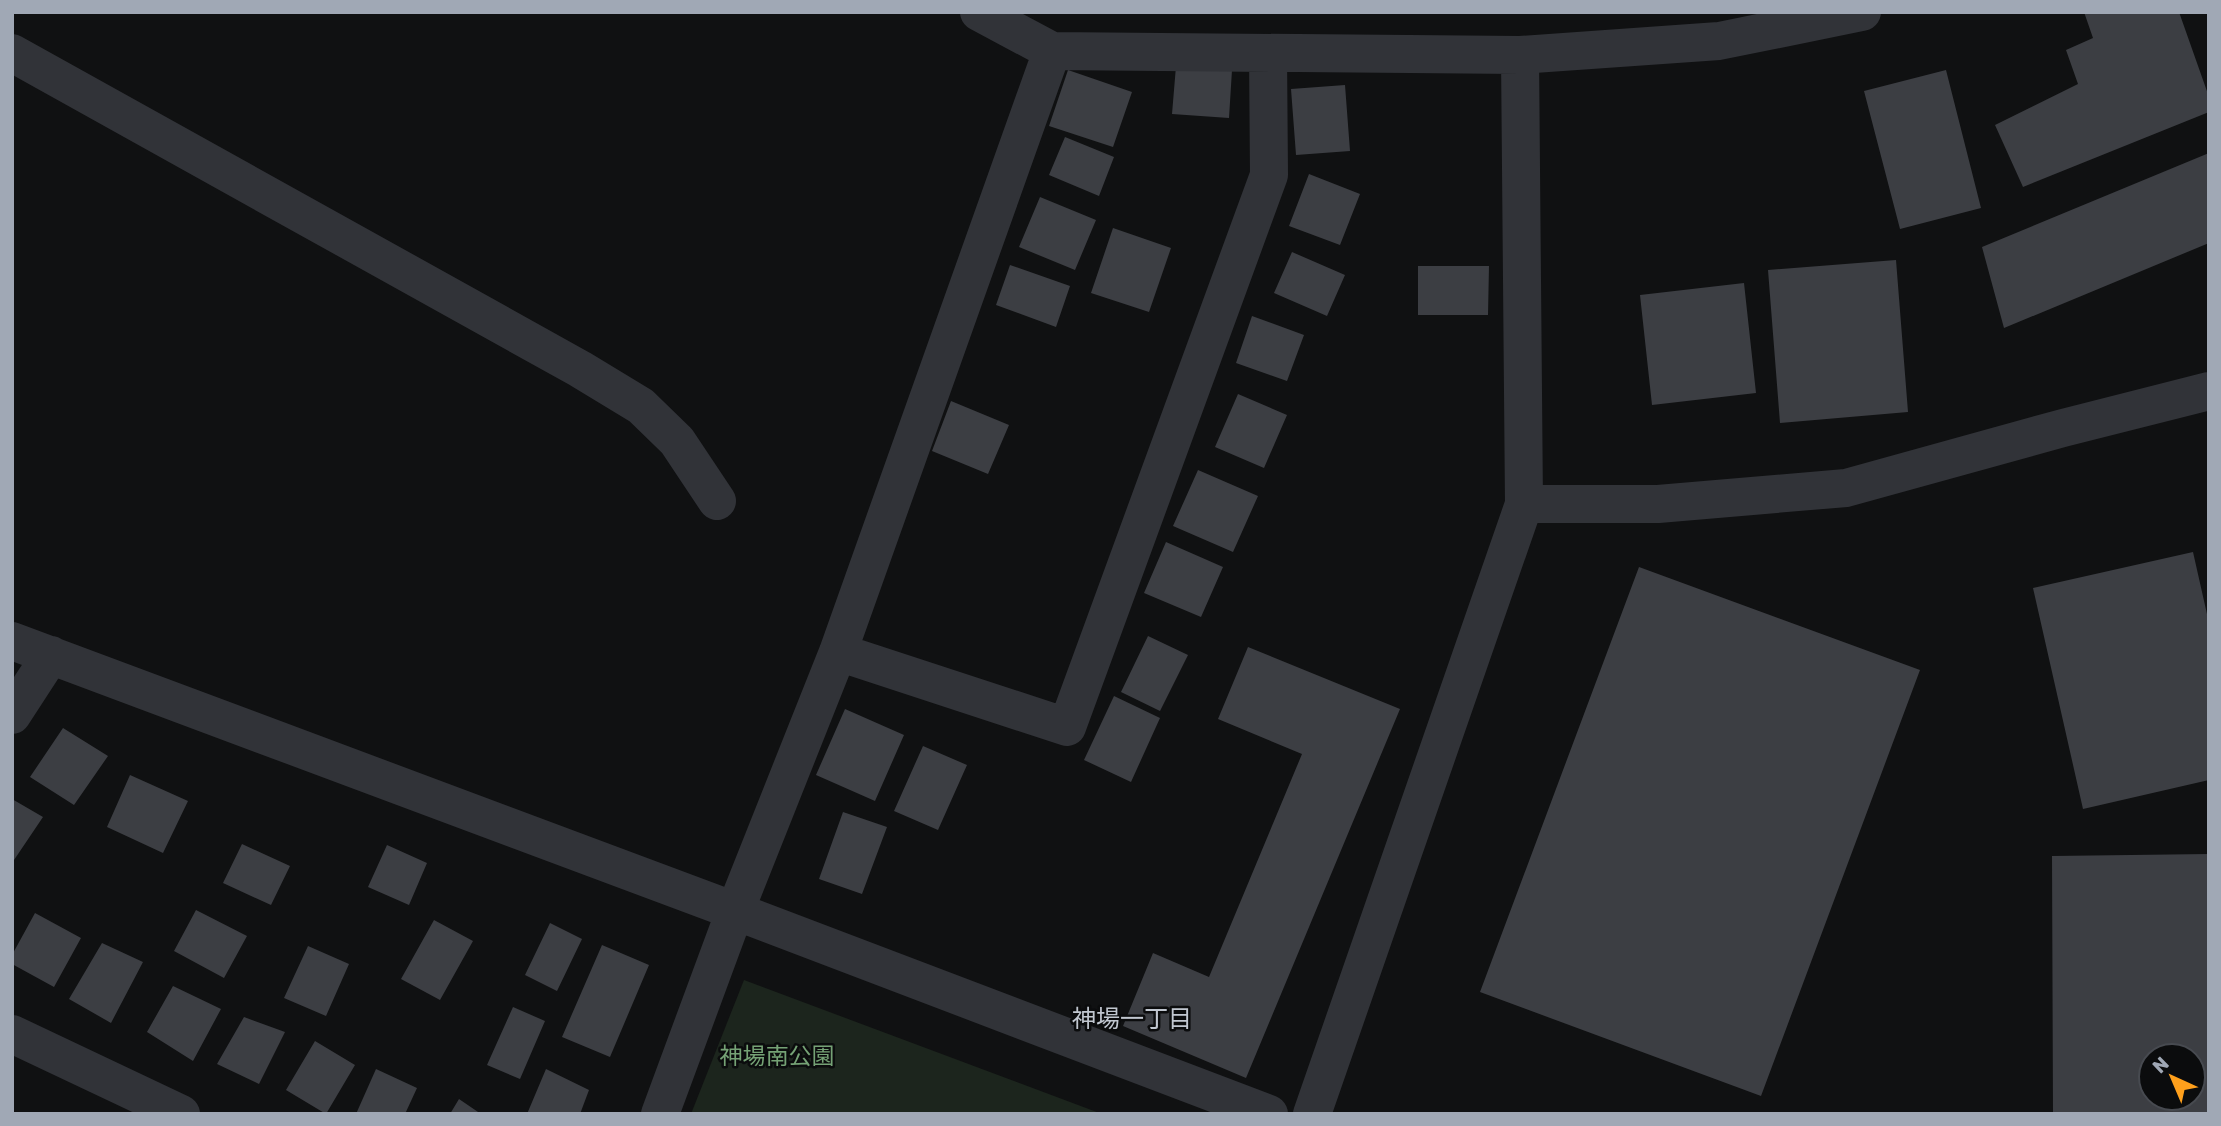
<svg xmlns="http://www.w3.org/2000/svg" width="2221" height="1126" font-family="Rubik,'Noto Sans JP',sans-serif">
<rect width="100%" height="100%" fill="#101112"/>
<path fill="#1c251d" d="M 744,980 L 1102,1114 L 691,1114 Z"/>
<path fill="#3c3e43" fill-rule="evenodd" d="M 2084,12 L 2179,12 L 2209,97 L 2209,112 L 2023,187 L 1995,125 L 2078,84 L 2066,50 L 2093,38 Z
M 1176,66 L 1232,70 L 1229,118 L 1172,114 Z
M 1068,70 L 1132,92 L 1113,147 L 1049,126 Z
M 1946,70 L 1981,208 L 1900,229 L 1864,91 Z
M 1345,85 L 1350,151 L 1296,155 L 1291,89 Z
M 1065,137 L 1114,157 L 1099,196 L 1049,175 Z
M 2209,153 L 2209,243 L 2004,328 L 1982,247 Z
M 1309,174 L 1360,194 L 1340,245 L 1289,226 Z
M 1040,197 L 1096,220 L 1075,270 L 1019,247 Z
M 1113,228 L 1171,248 L 1149,312 L 1091,293 Z
M 1292,252 L 1345,275 L 1327,316 L 1274,293 Z
M 1896,260 L 1908,412 L 1780,423 L 1768,270 Z
M 1010,265 L 1070,286 L 1056,327 L 996,305 Z
M 1418,266 L 1489,266 L 1488,315 L 1418,315 Z
M 1744,283 L 1756,393 L 1652,405 L 1640,295 Z
M 1252,316 L 1304,335 L 1287,381 L 1236,363 Z
M 1238,394 L 1287,415 L 1264,468 L 1215,447 Z
M 951,401 L 1009,425 L 988,474 L 932,451 Z
M 1198,470 L 1258,496 L 1233,552 L 1173,526 Z
M 1166,542 L 1223,567 L 1201,617 L 1144,593 Z
M 2193,552 L 2209,623 L 2209,780 L 2083,809 L 2033,588 Z
M 1639,567 L 1920,670 L 1761,1096 L 1480,992 Z
M 1148,636 L 1188,655 L 1160,711 L 1121,692 Z
M 1248,647 L 1400,709 L 1246,1078 L 1123,1026 L 1153,953 L 1209,977 L 1302,754 L 1218,719 Z
M 1114,696 L 1160,718 L 1131,782 L 1084,760 Z
M 845,709 L 904,735 L 875,801 L 816,775 Z
M 63,728 L 108,756 L 74,805 L 30,777 Z
M 923,746 L 967,765 L 938,830 L 894,811 Z
M 130,775 L 188,801 L 163,853 L 107,827 Z
M 12,799 L 43,817 L 12,863 Z
M 843,812 L 887,827 L 862,894 L 819,879 Z
M 242,844 L 290,866 L 271,905 L 223,883 Z
M 387,845 L 427,863 L 409,905 L 368,887 Z
M 2209,854 L 2209,1114 L 2053,1114 L 2052,856 ZM 2151,1056 L 2193,1056 L 2193,1098 L 2151,1098 Z
M 196,910 L 247,936 L 224,978 L 174,951 Z
M 35,913 L 81,938 L 54,987 L 12,964 L 12,955 Z
M 434,920 L 473,941 L 440,1000 L 401,979 Z
M 550,923 L 582,939 L 557,991 L 525,975 Z
M 102,943 L 143,962 L 111,1023 L 69,999 Z
M 602,945 L 649,965 L 610,1057 L 562,1037 Z
M 308,946 L 349,964 L 326,1016 L 284,998 Z
M 173,986 L 221,1009 L 193,1061 L 147,1032 Z
M 513,1007 L 545,1021 L 520,1079 L 487,1065 Z
M 244,1017 L 285,1032 L 259,1084 L 217,1064 Z
M 315,1041 L 355,1065 L 326,1114 L 286,1090 Z
M 376,1069 L 417,1088 L 405,1114 L 356,1114 Z
M 546,1069 L 589,1090 L 580,1114 L 527,1114 Z
M 459,1099 L 481,1114 L 450,1114 Z"/>
<g fill="none" stroke-linecap="round" stroke-linejoin="round">
<path stroke="#313338" stroke-width="38" d="M 979,12 L 1052,51
M 12,53 L 580,369 L 641,406 L 677,441 L 717,501
M 1524,504 L 1658,504 L 1846,488 L 2063,428 L 2209,391
M 12,641 L 735,911 L 1269,1114
M 838,652 L 1067,727 L 1269,175 L 1268,53
M 12,715 L 51,655
M 12,1034 L 181,1114
M 660,1114 L 735,911 L 838,652 L 1052,51 L 1520,55 L 1719,41 L 1862,12
M 1312,1114 L 1524,504 L 1520,55"/>
</g>
<g text-anchor="middle" dominant-baseline="central" stroke-width="5" stroke-linejoin="round" paint-order="stroke">
<g font-size="23" fill="#75a275" stroke="#0b0c0d">
<text x="777" y="1056">神場南公園</text>
</g>
<g font-size="24" fill="#c1c7d0" stroke="#0b0c0d">
<text x="1132" y="1019">神場一丁目</text>
</g>
</g>
<rect width="2221" height="1126" fill="none" stroke="#a0a8b5" stroke-width="28"/>
<g transform="translate(2172 1077) rotate(316)"><circle r="33" fill="#0b0c0d" stroke="#474a50" stroke-width="2"/>
<path d="M0-5L12 26L0 18L-12 26Z" fill="#ffa01c"/>
<text y="-10" font-size="19" font-weight="bold" text-anchor="middle" fill="#a0a8b5">N</text>
</g>
</svg>
